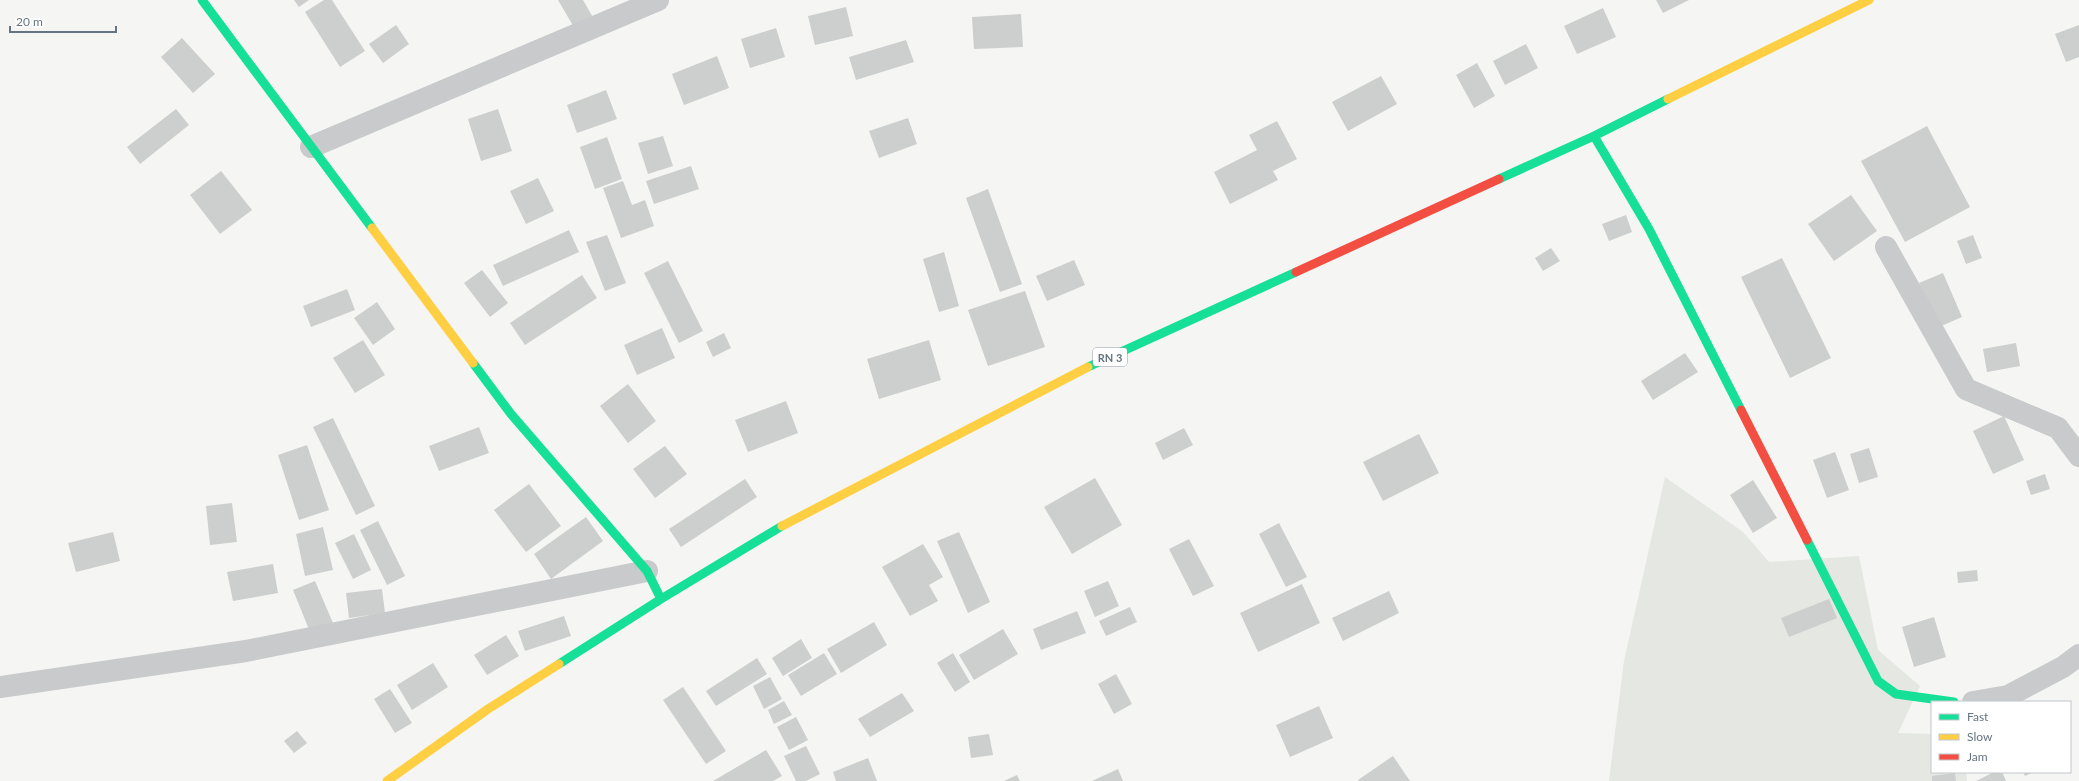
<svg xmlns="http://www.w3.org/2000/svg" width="2079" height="781" font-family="Lato,sans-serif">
<rect width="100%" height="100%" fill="#f5f5f3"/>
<path fill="#e4e7e2" d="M 1665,477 L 1743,532 L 1769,562 L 1859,556 L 1878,650 L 1920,686 L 1898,733 L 1932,734 L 1932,772 L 1966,772 L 1967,781 L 1609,781 L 1624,661 Z"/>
<path fill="#cdcece" d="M 294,0 L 309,0 L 299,7 Z
M 324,0 L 332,0 L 365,51 L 340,67 L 305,12 Z
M 558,0 L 583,0 L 594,19 L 575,29 Z
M 1656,0 L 1689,0 L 1663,13 Z
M 846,7 L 853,36 L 815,45 L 808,16 Z
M 1603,8 L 1616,37 L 1577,54 L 1564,26 Z
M 1021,14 L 1023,47 L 974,49 L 972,17 Z
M 396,25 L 409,44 L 383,63 L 369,44 Z
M 2079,25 L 2079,57 L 2066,62 L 2055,34 Z
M 776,28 L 785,57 L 750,68 L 741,39 Z
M 182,38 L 215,74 L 193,93 L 161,57 Z
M 906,40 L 914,62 L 856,80 L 849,57 Z
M 1526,44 L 1538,68 L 1505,85 L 1493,61 Z
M 717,56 L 729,88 L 684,105 L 672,74 Z
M 1477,63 L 1495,96 L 1474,108 L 1456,75 Z
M 1381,76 L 1397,104 L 1348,131 L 1332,102 Z
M 606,90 L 617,119 L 577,133 L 567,105 Z
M 176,109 L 189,125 L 140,164 L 127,147 Z
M 498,109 L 512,151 L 481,161 L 468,119 Z
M 908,118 L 917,144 L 879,158 L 869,131 Z
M 1277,121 L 1297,159 L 1273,171 L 1278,180 L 1230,204 L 1214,172 L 1257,150 L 1249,135 Z
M 1927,126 L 1970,207 L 1905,242 L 1861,161 Z
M 663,136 L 673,166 L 648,174 L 638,143 Z
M 607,137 L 622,179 L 595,189 L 580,147 Z
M 691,166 L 699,189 L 654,204 L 646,181 Z
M 221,171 L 252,210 L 220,234 L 190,195 Z
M 538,178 L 554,211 L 526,224 L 510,191 Z
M 623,181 L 632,205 L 645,200 L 654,226 L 621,238 L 603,188 Z
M 988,189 L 1022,284 L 1000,292 L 966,198 Z
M 1851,195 L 1877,231 L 1834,261 L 1808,224 Z
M 1626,215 L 1632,232 L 1609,241 L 1602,224 Z
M 569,230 L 579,252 L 503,286 L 493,265 Z
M 607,235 L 626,283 L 605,291 L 586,242 Z
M 1973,235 L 1982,258 L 1966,264 L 1957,241 Z
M 1551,248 L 1560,261 L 1543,271 L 1535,258 Z
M 944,252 L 959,306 L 939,312 L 923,259 Z
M 1782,258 L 1831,358 L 1790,378 L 1741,277 Z
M 1074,260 L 1085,285 L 1047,301 L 1036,276 Z
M 668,261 L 703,331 L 679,343 L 644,273 Z
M 482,270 L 508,303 L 490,317 L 464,283 Z
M 1943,273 L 1962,317 L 1939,327 L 1919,283 Z
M 582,275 L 597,298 L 525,345 L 510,323 Z
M 347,289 L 355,310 L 311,327 L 303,306 Z
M 1025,291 L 1045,347 L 988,366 L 968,310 Z
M 377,302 L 395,329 L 373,345 L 354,318 Z
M 662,328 L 675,358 L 637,375 L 624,345 Z
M 724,333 L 731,348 L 713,357 L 706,342 Z
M 363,340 L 385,375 L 355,393 L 333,358 Z
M 929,340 L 941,380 L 879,399 L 867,359 Z
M 2016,343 L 2020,366 L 1987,372 L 1983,349 Z
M 1685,353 L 1698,372 L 1653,400 L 1641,381 Z
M 628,384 L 656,421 L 628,443 L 600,406 Z
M 786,401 L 798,433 L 748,452 L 735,420 Z
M 2004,416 L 2024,460 L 1993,474 L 1973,431 Z
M 333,418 L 375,506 L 356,515 L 313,427 Z
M 479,427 L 489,453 L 439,471 L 429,446 Z
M 1184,428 L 1193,445 L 1163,460 L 1155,443 Z
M 1419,434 L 1439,473 L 1383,501 L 1363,462 Z
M 307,445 L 329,510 L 299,520 L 278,455 Z
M 665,446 L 687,474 L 655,498 L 633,469 Z
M 1869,448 L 1878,477 L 1859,483 L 1850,454 Z
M 1835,452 L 1849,490 L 1827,498 L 1813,460 Z
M 2045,474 L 2050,489 L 2031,495 L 2026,481 Z
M 1095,478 L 1122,525 L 1072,554 L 1044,507 Z
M 745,479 L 757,497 L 681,547 L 669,529 Z
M 1753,480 L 1777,518 L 1753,533 L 1730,495 Z
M 529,484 L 561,526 L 526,552 L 494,510 Z
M 232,503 L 237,542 L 210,545 L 206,506 Z
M 586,517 L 603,541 L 551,579 L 534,554 Z
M 378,521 L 405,576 L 387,585 L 360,530 Z
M 1279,523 L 1307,577 L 1286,587 L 1259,534 Z
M 323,527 L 333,570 L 305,576 L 296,534 Z
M 113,532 L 120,561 L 76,572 L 68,543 Z
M 959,532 L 990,602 L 968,613 L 937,541 Z
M 354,534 L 371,570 L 353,579 L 335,543 Z
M 1189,539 L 1214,586 L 1193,596 L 1169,549 Z
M 923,544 L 943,577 L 929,585 L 938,601 L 910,616 L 882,567 Z
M 273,564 L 278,593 L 233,601 L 227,572 Z
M 1977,570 L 1978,581 L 1958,583 L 1957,572 Z
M 315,581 L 333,623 L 310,632 L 293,590 Z
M 1108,581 L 1119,606 L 1095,617 L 1084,591 Z
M 1302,584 L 1320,623 L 1258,652 L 1240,613 Z
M 382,589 L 385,613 L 349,618 L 346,593 Z
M 1389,591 L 1399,613 L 1343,641 L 1332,618 Z
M 1829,599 L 1837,618 L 1789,637 L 1781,618 Z
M 1130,607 L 1137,622 L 1106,636 L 1099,621 Z
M 1077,611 L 1086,633 L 1041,650 L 1033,629 Z
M 564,616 L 571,636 L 525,651 L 518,631 Z
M 1934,617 L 1946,657 L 1914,667 L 1902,627 Z
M 874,622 L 887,645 L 841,673 L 827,649 Z
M 1003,629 L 1018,654 L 974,680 L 959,655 Z
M 506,635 L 519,656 L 487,675 L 474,655 Z
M 801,639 L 812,658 L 783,676 L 772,658 Z
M 824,653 L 837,674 L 801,696 L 788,675 Z
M 953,653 L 970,682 L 955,692 L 937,663 Z
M 757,658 L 767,674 L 716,706 L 706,691 Z
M 433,663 L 448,687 L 412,710 L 397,685 Z
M 1116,674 L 1132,704 L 1114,714 L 1098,684 Z
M 770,677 L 782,699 L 764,709 L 753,686 Z
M 683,687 L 726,751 L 706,764 L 663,700 Z
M 390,689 L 412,723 L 395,733 L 374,699 Z
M 902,693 L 914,711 L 870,737 L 858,719 Z
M 784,701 L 792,715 L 774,724 L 768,710 Z
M 1319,706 L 1333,738 L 1290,757 L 1276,725 Z
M 796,717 L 808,740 L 789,750 L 777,727 Z
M 297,731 L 307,743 L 294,753 L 284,741 Z
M 989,734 L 993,755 L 971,758 L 968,737 Z
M 806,746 L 820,774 L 806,781 L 796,781 L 784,756 Z
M 766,750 L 782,776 L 773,781 L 713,781 Z
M 1393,756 L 1410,781 L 1359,781 L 1358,780 Z
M 868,758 L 877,781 L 836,781 L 833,772 Z
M 1118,769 L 1123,781 L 1092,781 Z
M 1994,772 L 2002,772 L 2006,781 L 1976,781 Z
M 2023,772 L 2034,772 L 2025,776 Z
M 1955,773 L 1956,781 L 1932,781 L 1932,776 Z
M 1017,775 L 1020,781 L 1004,781 Z"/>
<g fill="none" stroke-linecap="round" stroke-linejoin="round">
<path stroke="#c9cacb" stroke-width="22" d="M 311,147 L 658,0
M 1886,247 L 1966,389 L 2058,428 L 2079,456
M 0,687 L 246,651 L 647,571
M 1973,702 L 2008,696 L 2063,667 L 2079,655"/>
<path stroke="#16e098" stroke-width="9" d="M 202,0 L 372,228
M 1594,136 L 1649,229 L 1741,410
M 1499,179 L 1594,136 L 1668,99
M 473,363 L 511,414 L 647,571 L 661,599
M 1088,367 L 1296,272
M 1807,540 L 1878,681 L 1896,694 L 1954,702
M 559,664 L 661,599 L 782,526"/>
<path stroke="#ffcf43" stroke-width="9" d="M 1668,99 L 1869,0
M 372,228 L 473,363
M 782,526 L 1088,367
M 387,781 L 488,709 L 559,664"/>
<path stroke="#f24e42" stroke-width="9" d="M 1296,272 L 1499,179
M 1741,410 L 1807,540"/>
</g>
<g text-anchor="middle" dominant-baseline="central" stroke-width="4" stroke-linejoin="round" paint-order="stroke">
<rect fill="#fff" stroke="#949ea8" stroke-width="1" x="1093" y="348" width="34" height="18" rx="3"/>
<g font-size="11" font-weight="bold" fill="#667482">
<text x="1110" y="357">RN 3</text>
</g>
</g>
<rect x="1931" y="701" width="140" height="72" fill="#ffffff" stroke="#c2c7cd"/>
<rect x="1939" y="714" width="20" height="6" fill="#16e098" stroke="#c2c7cd"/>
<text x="1967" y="721" font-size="12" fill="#667482">Fast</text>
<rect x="1939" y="734" width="20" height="6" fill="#ffcf43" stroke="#c2c7cd"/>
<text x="1967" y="741" font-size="12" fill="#667482">Slow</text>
<rect x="1939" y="754" width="20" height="6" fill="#f24e42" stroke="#c2c7cd"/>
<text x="1967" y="761" font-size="12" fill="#667482">Jam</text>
<path d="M10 26v6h106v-6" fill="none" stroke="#667482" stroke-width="2"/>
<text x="16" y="26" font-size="12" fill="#667482" stroke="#ffffff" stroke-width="3" paint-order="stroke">20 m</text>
</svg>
